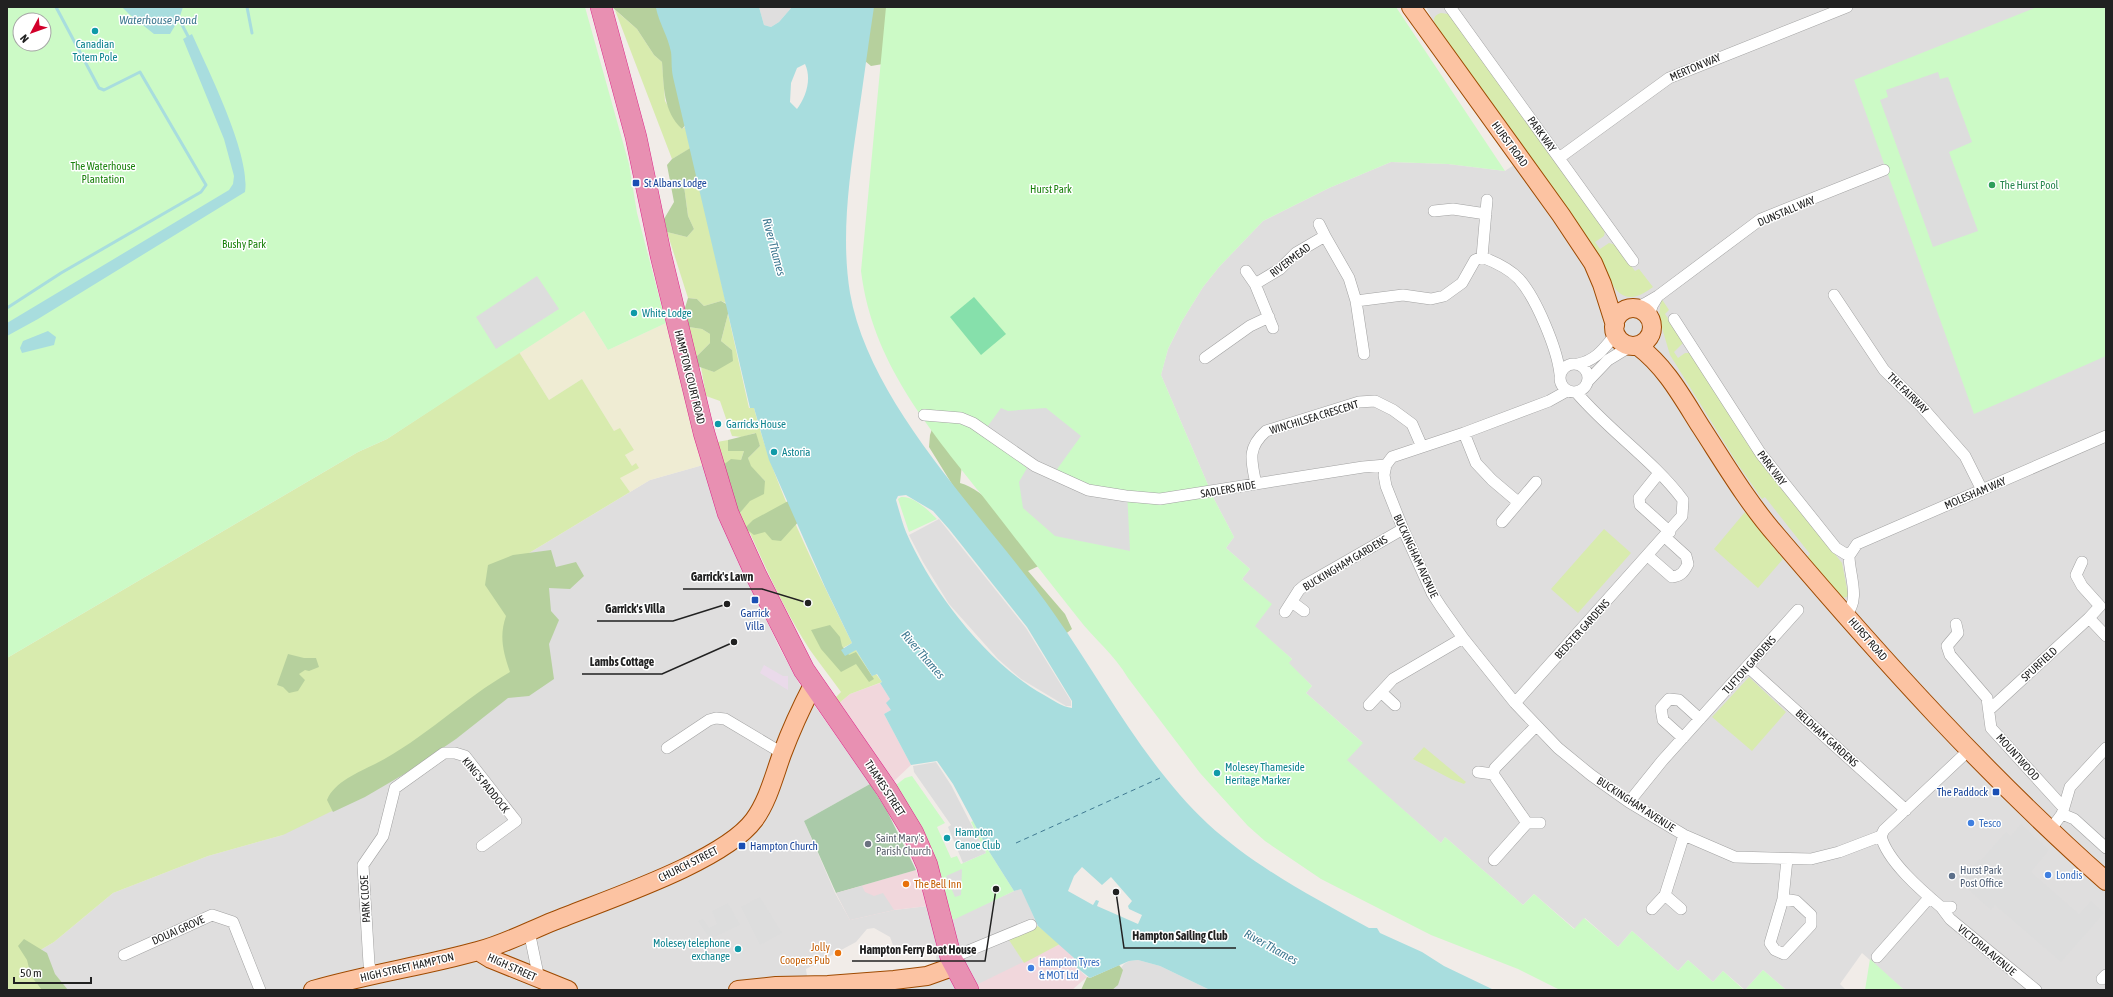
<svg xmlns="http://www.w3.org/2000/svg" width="2113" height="997" font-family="'Asap Condensed',sans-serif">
<rect width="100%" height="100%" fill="#f1ece8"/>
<path fill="#dfdede" d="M 759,7 L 792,7 L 779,22 L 771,27 L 764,25 Z
M 1426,7 L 2106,7 L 2106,990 L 1904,990 L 1862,953 L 1840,984 L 1846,990 L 1786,990 L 1763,970 L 1745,990 L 1723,971 L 1713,982 L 1688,960 L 1678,971 L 1632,931 L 1618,947 L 1585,918 L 1575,929 L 1534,894 L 1523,905 L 1445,837 L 1441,843 L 1346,760 L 1362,742 L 1306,693 L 1312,686 L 1288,663 L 1292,659 L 1254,626 L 1271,604 L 1242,579 L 1250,569 L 1226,548 L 1234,537 L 1214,499 L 1161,375 L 1168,349 L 1182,321 L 1203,287 L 1219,267 L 1263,221 L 1329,188 L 1391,162 L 1448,164 L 1505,171 L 1528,155 L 1433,21 Z
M 703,465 L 752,590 L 779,647 L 800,685 L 870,784 L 804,821 L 835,893 L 850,920 L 894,910 L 928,906 L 933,928 L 1021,888 L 1038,926 L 1010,940 L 1024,963 L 973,987 L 974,990 L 909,990 L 906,974 L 937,963 L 935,947 L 893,945 L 890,937 L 874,928 L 867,929 L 856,942 L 806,969 L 809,990 L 56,990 L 37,952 L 54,942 L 113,893 L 208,856 L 283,835 L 486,579 L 650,480 Z
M 939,519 L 1026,628 L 1071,701 L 1071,706 L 1066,706 L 1021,679 L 998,659 L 949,604 L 923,562 L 909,535 Z
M 1138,960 L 1160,966 L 1210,990 L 1103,990 L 1124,964 L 1129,961 Z"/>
<path fill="#f1d7dc" d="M 880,683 L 890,699 L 891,710 L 884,714 L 911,765 L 894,781 L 838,704 L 850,694 Z
M 916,870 L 928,906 L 894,910 L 850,920 L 836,893 Z
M 1060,944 L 1074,958 L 1076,967 L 1087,977 L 1072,990 L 974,990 L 972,987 Z"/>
<path fill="#eadaea" d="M 764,665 L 783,676 L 788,676 L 788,690 L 760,673 Z"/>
<path fill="#efecd3" d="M 584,311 L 608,350 L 666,323 L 703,465 L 650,480 L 630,492 L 620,478 L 632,466 L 625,455 L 634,450 L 614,431 L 582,379 L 549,400 L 519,352 Z"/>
<path fill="#d8ebae" d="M 615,10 L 637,29 L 654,55 L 662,62 L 665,101 L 682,129 L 685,127 L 691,148 L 672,159 Z
M 1441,13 L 1448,14 L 1452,18 L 1605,231 L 1604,236 L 1595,242 L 1600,249 L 1609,243 L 1616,245 L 1635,271 L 1639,269 L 1653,287 C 1621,311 1614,288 1600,261 L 1436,26 C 1432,20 1434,15 1441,13 Z
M 698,180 L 726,303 L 721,301 L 704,306 L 697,299 L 688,298 L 667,232 L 687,237 L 694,229 L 688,216 L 684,186 Z
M 1661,298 L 1669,310 L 1665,314 L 1681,337 L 1683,343 L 1674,352 L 1678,358 L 1685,353 L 1691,353 L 1763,464 L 1842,563 L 1848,594 L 1847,597 L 1841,598 L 1807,557 L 1810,554 L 1765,497 L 1762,499 L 1737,463 L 1670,355 L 1659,318 Z
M 728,314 L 749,408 L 754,408 C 774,487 816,569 852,643 L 841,649 L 856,650 L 872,676 L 876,674 L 882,682 L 850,694 L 838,704 L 835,698 L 841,692 C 831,678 820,664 810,650 C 786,613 768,573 750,533 L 746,534 L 739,514 L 765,481 L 750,466 L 748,458 L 760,446 L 755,433 L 742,437 L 732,436 L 720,401 L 706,396 L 701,367 L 714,372 L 732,350 L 721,341 Z
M 689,327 L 702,329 L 710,334 L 710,343 L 695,358 Z
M 519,352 L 549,400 L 582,379 L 614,431 L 620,428 L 634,450 L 625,455 L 632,466 L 636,463 L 639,468 L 620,478 L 630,492 L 486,579 L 543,666 L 371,792 L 283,835 L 208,856 L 113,893 L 54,942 L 37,952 L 56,990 L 7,990 L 7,658 L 358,452 L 387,439 Z
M 728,440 L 729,451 L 744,451 L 741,460 L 722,466 L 717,442 Z
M 1745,512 L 1783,559 L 1758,588 L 1714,549 Z
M 1604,529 L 1631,553 L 1578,613 L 1551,589 Z
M 1749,677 L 1786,712 L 1752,751 L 1712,717 Z
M 1424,747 L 1466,782 L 1464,784 L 1451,779 L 1413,759 Z
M 1038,926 L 1060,944 L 1024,963 L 1009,940 Z"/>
<path fill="#b6d09d" d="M 612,7 L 670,7 L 692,117 L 682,129 C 663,111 664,87 662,62 L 654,55 L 637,29 Z
M 862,7 L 890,7 L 883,64 L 871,66 L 859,56 Z
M 692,147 L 702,178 L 684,186 L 688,216 L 694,229 L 687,237 L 667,232 L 664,219 L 674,202 L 667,165 L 672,159 Z
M 688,298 L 697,299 L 704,306 L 721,301 L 730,306 L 721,341 L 732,350 L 733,361 L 714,372 L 697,366 L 695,358 L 710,343 L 710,334 L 702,329 L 689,327 L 684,311 Z
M 933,426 L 962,464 L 960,483 C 989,490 1024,539 1045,563 L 1028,571 L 1065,614 L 1072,629 L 1064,635 L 965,505 L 929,447 L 930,435 Z
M 756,433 L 760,446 L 748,458 L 751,466 L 765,481 L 764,494 L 750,501 L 739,514 L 722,466 L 731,459 L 741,460 L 744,451 L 728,451 L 728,440 Z
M 790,500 L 801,519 L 781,541 L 772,540 L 765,532 L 754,535 L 745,528 L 753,520 Z
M 551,550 L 556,567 L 576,562 L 584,576 L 570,589 L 549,588 L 551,611 L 559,620 L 549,644 L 554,679 L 529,696 L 508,698 L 456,739 L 406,773 L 365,797 L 333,812 L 327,800 C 334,782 359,772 375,764 C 424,739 463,699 510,672 C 503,652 499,636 506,616 L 485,585 L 488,565 L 513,555 Z
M 830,625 L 840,637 L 842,646 L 849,655 L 856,652 L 874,679 L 869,682 L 856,664 L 841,672 L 821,649 L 811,630 Z
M 288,654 L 304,658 L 316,658 L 319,667 L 309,671 L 305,670 L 299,674 L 305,680 L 298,691 L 289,693 L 283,687 L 277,685 Z
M 24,939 L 47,953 L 55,974 L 68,990 L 42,990 L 31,976 L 27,960 L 18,946 Z
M 1119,965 L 1123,970 L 1118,985 L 1112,990 L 1081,990 L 1087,977 L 1090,978 Z"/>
<path fill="#aacaa9" d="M 870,784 L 887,811 L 916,870 L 836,893 L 804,821 Z"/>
<path fill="#ccfac6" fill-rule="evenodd" d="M 7,7 L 585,7 L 629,164 L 637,213 L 666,323 L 608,350 L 584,311 L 387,439 L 358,452 L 7,658 ZM 20,20 L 44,20 L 44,44 L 20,44 Z
M 886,7 L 1396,7 L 1505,171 L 1448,164 L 1391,162 L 1329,188 L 1263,221 L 1219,267 L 1203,287 L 1182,321 L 1168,349 L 1161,375 L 1214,499 L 1234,537 L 1226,548 L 1250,569 L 1242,579 L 1272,604 L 1255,626 L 1292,659 L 1289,663 L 1312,686 L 1306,693 L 1363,743 L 1347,760 L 1441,843 L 1445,837 L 1523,905 L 1534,894 L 1574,929 L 1584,918 L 1618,947 L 1632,931 L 1678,971 L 1688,960 L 1713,982 L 1723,971 L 1744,990 L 1560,990 L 1518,969 L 1431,935 L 1321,879 L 1265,841 L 1248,826 L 1200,773 L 1128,678 C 1115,655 1094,639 1078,618 C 1045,577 1013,535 981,494 C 927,426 872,361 861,271 Z
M 2037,7 L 2106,7 L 2106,356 L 1974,414 L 1854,80 Z
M 901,497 C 914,496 928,510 937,519 L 909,532 L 898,499 Z
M 912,776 L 945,823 L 937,827 L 951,858 L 957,856 L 961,864 L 986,853 L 971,822 L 973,821 L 990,853 L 1014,891 L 953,920 L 941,879 L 896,785 L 905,778 Z
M 1870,959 L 1904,990 L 1865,990 Z
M 1763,970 L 1786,990 L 1745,990 Z"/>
<path fill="#86e0ab" d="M 974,297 L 1006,334 L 981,355 L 950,317 Z"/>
<path fill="#ddd" d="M 1938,72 L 1940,79 L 1948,77 L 1972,142 L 1949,152 L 1978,231 L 1933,247 L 1880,100 L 1888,97 L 1886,90 Z
M 537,276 L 559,309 L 496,349 L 476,317 Z
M 1001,408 L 1008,411 L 1046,408 L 1081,436 L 1055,472 L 1095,486 L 1127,491 L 1130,551 L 1055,536 L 1023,508 L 1019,482 L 1027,468 L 982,434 Z
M 936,762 L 951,785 L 986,853 L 963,863 L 948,827 L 951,825 L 914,772 L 913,766 Z
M 2021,824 L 2049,850 L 2031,872 L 2079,914 L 2091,901 L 2104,913 L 2061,962 L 1995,905 L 1991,910 L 1959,881 L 1979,859 L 1981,860 L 2006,832 L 2011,836 Z
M 962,869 L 961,895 L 955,897 L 946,876 Z
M 862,886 L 865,892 L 874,896 L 883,893 L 894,910 L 850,920 L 836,893 Z
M 760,897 L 782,933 L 760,945 L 741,907 Z
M 728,903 L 740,925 L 710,939 L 698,921 L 703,919 L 709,928 L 717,924 L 712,911 Z"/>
<path fill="#a8ddde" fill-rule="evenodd" d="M 122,7 L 183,7 L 179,19 L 170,34 L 154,34 L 129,14 Z
M 759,7 L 764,25 L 771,27 L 779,22 L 792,7 L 874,7 C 868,46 863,85 857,125 C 849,180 841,238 850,293 C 870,408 989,520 1055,615 C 1104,685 1145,765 1208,824 C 1255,867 1314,898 1369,928 L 1377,928 L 1380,933 L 1422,952 L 1444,966 L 1494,990 L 1210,990 L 1160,966 L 1138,960 L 1129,961 L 1090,978 L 1076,967 L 1074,958 L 1038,926 L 1021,889 L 1014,891 L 990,853 L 953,784 L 937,761 L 911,765 L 884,714 L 891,710 L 886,703 L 890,699 L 880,683 L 882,682 L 877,674 L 872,676 L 856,650 L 845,656 L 841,650 L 852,643 L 825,587 L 769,460 L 754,408 L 750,408 L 673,77 C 671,67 672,59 671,52 C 668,36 659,23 656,8 ZM 805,64 C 812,79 806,97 797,109 L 790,102 L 791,83 L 797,68 ZM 906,495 L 933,511 L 949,529 L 1027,627 L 1072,701 L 1072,708 C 1062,707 1053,700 1044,695 C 988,664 931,591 906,532 C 902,522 899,510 896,500 L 898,496 ZM 1082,867 L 1102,885 L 1111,877 L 1132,901 L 1128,906 L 1129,909 L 1142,915 L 1138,924 L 1097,906 L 1099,901 L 1096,900 L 1093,905 L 1068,891 L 1074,876 Z
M 192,34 C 208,70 251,155 245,192 L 38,319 L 7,336 L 7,323 L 229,190 L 233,184 L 234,176 L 224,139 L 183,39 Z
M 48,331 L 56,337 L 54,345 L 22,353 L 20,348 L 23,341 Z"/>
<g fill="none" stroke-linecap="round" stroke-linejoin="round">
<path stroke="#a8ddde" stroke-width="3" d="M 247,7 L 252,33
M 179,19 L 190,40
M 7,308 L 61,273 L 201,192 L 206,185 L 140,72 L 104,90 L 99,88 L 56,7"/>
<path stroke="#407a92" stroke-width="1" stroke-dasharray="5 4" stroke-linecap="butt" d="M 1016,843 L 1160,778"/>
<defs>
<path id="street" d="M 1450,7 L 1633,261
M 1559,158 L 1669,78 L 1847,7
M 1434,211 L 1453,209 L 1486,214
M 1319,224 L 1325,236
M 1482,257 L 1487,200
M 1246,271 L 1255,284 L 1273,328
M 1255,284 L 1280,269 L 1296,253 L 1325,236 L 1349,278 L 1356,301 L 1364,354
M 1834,295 L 1884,370 L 1922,407 L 1965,456 L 1982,490
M 1356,301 L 1403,295 L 1431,299 L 1444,296 L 1462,283 L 1475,260 L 1482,257 C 1495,262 1509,268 1519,279 C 1536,298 1557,348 1560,374
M 1633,309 L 1646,303 L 1658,296 L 1761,219 L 1884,170
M 1649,318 L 1652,306 L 1658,296
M 1674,319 L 1761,454 L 1836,548 L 1849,556
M 1205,358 L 1250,326 L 1269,317
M1560 378a14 14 0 1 1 28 0a14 14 0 1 1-28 0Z
M 1578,364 C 1597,360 1604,348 1616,334
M 1588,381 L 1608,360 L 1631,346
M 924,415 L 961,418 L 973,423 L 1035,466 L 1088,490 L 1126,496 L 1160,499 L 1363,467 L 1386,465 L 1392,457 L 1464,433 L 1549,401 L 1567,391
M 1464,433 L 1476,463 L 1492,480 L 1518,502
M 1386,465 L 1384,475 L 1386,486 L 1403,529 L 1432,593 L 1441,607 L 1463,638 L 1515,703 L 1558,748 L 1591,775 L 1629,802 L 1684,835 L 1735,857 L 1811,859 L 1839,852 L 1881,836 L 1884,830 L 1968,751
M 1659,473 L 1639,498 L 1640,505 L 1670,532
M 1256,484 C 1251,460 1247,448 1266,431 L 1359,402 L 1375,401 L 1393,410 L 1412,424 L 1422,447
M 1502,522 L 1536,482
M 1648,556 L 1672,577 C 1681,576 1684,572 1688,564 L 1686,556 L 1665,537
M 2082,562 L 2076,575 L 2082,586 L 2100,606 L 2089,618
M 1292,602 L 1304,611
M 1285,612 L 1299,590 L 1305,585 L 1403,529
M 1846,614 C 1861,600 1849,574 1849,556 L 1857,544 L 2106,436
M 1956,624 L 1958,633 L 1947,646 L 1950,655 L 1987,698 L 1991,728 L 2063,807
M 1748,667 L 1906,810
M 1381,692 L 1395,705
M 1515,703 L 1682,516 L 1683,500 C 1653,460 1609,431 1576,392
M 1369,705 L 1393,679 L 1463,638
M 1989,710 L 2089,618 L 2106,636
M 1683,738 L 1663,720 L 1661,708 L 1669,699 L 1679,700 L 1700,719
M 667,748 L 709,720 L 716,718 L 725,719 L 782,753
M 1478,772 L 1493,774
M 1629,802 L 1662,761 L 1798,610
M 2062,814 L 2074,819 L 2106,848
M 1527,823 L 1493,774 L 1495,768 L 1536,726
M 2050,830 L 2062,814 L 2070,787 L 2106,748
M 1881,836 C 1887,861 1922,891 1941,907 L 1951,907
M 1494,860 L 1527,823 L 1540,823
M 1665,895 L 1681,909
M 1783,899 L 1796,901 L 1811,915 L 1811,925 L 1784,954 L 1775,950 L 1770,943 L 1783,899 L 1787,859
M 1941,907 L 1950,919 L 2036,990
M 1652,909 L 1665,895 L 1684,835
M 529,931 L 539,979
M 124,955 L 212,915 L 233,922 L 260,990
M 1877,957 L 1929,898
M 951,958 L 1031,925
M 372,975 L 369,964 L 363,865 L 383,836 L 395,788 L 444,753 L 455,753 L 465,756 L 516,821 L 482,846
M 2102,979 L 2106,975"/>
<path id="primary" d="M 1411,7 L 1561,215 L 1593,263 L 1602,284 L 1615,325
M1614 327a19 19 0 1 1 38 0a19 19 0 1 1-38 0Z
M 1638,346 C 1666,367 1682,397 1701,427 C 1725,464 1748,503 1777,536 C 1880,657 1987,776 2106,881
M 478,951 L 491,959 L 568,990
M 313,990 C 368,974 424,966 478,951 C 505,944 529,931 554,921 C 605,900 723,862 754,820 C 768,801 774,776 782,754 C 791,730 801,708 813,685
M 738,990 L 776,986 L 828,985 L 894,980 L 927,976 L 955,966"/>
<path id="highway" d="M 601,7 L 636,137 L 661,256 L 704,433 L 728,513 L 756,575 L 804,670 L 887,790 L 913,833 L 927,865 L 951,958 L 968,990"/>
</defs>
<use href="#street" stroke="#a2a2a2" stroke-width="12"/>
<use href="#primary" stroke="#9e4a00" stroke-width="20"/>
<use href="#highway" stroke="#dc288a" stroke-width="22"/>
<use href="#street" stroke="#fff" stroke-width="11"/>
<use href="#primary" stroke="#fcc3a2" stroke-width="18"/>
<use href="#highway" stroke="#e890b2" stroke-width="21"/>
</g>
<g fill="#0f9aa8" stroke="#fff" stroke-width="1.5">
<circle cx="95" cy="31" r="4"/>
<circle cx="634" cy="313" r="4"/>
<circle cx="718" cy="424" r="4"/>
<circle cx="774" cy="452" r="4"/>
<circle cx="1217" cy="773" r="4"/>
<circle cx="947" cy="838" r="4"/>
<circle cx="738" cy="949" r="4"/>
</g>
<g fill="#1a4fb4" stroke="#fff" stroke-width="1.5">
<rect x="632" y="179" width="8" height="8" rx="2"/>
<rect x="751" y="596" width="8" height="8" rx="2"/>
<rect x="1992" y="788" width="8" height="8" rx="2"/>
<rect x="738" y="842" width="8" height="8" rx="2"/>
</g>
<circle fill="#2e9e5b" stroke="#fff" stroke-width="1.5" cx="1992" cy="185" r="4"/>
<g fill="#3f7fe0" stroke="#fff" stroke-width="1.5">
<circle cx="1971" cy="823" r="4"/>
<circle cx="2048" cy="875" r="4"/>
<circle cx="1031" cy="968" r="4"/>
</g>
<circle fill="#6b7280" stroke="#fff" stroke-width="1.5" cx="868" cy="844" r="4"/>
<circle fill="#5c6f8a" stroke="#fff" stroke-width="1.5" cx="1952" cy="876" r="4"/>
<g fill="#e8710a" stroke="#fff" stroke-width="1.5">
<circle cx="906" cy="884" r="4"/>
<circle cx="838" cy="953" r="4"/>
</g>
<g text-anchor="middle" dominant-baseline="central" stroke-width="3" stroke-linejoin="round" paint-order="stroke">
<g font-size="11" fill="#0d838f" stroke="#fff" text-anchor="start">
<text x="95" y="44" text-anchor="middle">Canadian<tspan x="95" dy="13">Totem Pole</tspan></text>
<text x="642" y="313">White Lodge</text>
<text x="726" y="424">Garricks House</text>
<text x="782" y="452">Astoria</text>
<text x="1225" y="767">Molesey Thameside<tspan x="1225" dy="13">Heritage Marker</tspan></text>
<text x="955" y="832">Hampton<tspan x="955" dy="13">Canoe Club</tspan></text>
<text x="730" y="943" text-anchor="end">Molesey telephone<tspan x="730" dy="13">exchange</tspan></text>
</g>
<g font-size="11" fill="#212121" stroke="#fff">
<text transform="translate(1695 67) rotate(-23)">MERTON WAY</text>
<text transform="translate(1542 134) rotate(54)">PARK WAY</text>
<text transform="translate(1510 144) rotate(54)">HURST ROAD</text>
<text transform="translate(1786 211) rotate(-23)">DUNSTALL WAY</text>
<text transform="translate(1290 260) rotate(-37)">RIVERMEAD</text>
<text transform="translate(690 377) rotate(76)">HAMPTON COURT ROAD</text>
<text transform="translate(1908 393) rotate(45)">THE FAIRWAY</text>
<text transform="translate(1314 417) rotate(-17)">WINCHILSEA CRESCENT</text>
<text transform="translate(1772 468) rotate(53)">PARK WAY</text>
<text transform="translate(1228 489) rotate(-10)">SADLERS RIDE</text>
<text transform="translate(1975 493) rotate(-23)">MOLESHAM WAY</text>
<text transform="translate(1416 556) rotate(65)">BUCKINGHAM AVENUE</text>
<text transform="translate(1345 563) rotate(-31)">BUCKINGHAM GARDENS</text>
<text transform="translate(1582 629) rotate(-48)">BEDSTER GARDENS</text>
<text transform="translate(1868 639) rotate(49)">HURST ROAD</text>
<text transform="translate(2039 664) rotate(-43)">SPURFIELD</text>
<text transform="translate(1749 665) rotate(-48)">TUFTON GARDENS</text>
<text transform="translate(1827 738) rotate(42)">BELDHAM GARDENS</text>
<text transform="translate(2018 757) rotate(48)">MOUNTWOOD</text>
<text transform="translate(486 785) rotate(51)">KING'S PADDOCK</text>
<text transform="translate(885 788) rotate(57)">THAMES STREET</text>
<text transform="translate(1636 804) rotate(33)">BUCKINGHAM AVENUE</text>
<text transform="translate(688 864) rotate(-27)">CHURCH STREET</text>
<text transform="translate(365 899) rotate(-93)">PARK CLOSE</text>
<text transform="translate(178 930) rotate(-24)">DOUAI GROVE</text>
<text transform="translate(1987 950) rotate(40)">VICTORIA AVENUE</text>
<text transform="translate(407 967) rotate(-13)">HIGH STREET HAMPTON</text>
<text transform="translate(512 967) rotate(24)">HIGH STREET</text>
</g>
<g font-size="11" fill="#1a820c" stroke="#fff">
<text x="103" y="166">The Waterhouse<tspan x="103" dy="13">Plantation</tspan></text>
<text x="1051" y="189">Hurst Park</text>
<text x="244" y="244">Bushy Park</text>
</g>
<g font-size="11" fill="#164399" stroke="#fff" text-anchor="start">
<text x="644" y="183">St Albans Lodge</text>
<text x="755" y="613" text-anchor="middle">Garrick<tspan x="755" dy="13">Villa</tspan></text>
<text x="1988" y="792" text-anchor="end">The Paddock</text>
<text x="750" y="846">Hampton Church</text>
</g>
<g font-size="11" fill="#27864d" stroke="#fff" text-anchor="start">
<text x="2000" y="185">The Hurst Pool</text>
</g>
<g font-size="11" fill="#366cbe" stroke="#fff" text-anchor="start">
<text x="1979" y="823">Tesco</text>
<text x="2056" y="875">Londis</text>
<text x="1039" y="962">Hampton Tyres<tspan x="1039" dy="13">&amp; MOT Ltd</tspan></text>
</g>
<g font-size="11" fill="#5b616d" stroke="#fff" text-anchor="start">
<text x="876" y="838">Saint Mary's<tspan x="876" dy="13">Parish Church</tspan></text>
</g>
<g font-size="11" fill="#4e5e75" stroke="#fff" text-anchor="start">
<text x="1960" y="870">Hurst Park<tspan x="1960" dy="13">Post Office</tspan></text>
</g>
<g font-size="11" fill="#c56008" stroke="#fff" text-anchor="start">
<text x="914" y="884">The Bell Inn</text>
<text x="830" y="947" text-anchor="end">Jolly<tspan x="830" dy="13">Coopers Pub</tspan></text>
</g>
<g font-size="12" font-style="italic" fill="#407a92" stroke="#fff">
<text x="158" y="20">Waterhouse Pond</text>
<text transform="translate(774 247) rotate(75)">River Thames</text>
<text transform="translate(923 655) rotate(49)">River Thames</text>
<text transform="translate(1271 947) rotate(29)">River Thames</text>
</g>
</g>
<path fill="none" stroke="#212121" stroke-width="1.5" d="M808 603L762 589H683M727 604L673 621H597M734 642L662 674H582M1116 892L1124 948H1236M996 889L985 961H852"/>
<g fill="#212121" stroke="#fff" stroke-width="1.5">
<circle cx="808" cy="603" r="4"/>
<circle cx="727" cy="604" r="4"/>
<circle cx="734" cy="642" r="4"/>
<circle cx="1116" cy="892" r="4"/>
<circle cx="996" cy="889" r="4"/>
</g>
<g font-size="12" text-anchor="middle" font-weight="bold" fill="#212121" stroke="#fff" stroke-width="3" stroke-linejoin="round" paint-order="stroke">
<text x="722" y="581">Garrick's Lawn</text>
<text x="635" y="613">Garrick's Villa</text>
<text x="622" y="666">Lambs Cottage</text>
<text x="1180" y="940">Hampton Sailing Club</text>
<text x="918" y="954">Hampton Ferry Boat House</text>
</g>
<rect width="2113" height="997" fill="none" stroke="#212121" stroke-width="16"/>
<g transform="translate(32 32) rotate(229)"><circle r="19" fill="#ffffff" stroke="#a6a6a6"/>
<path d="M0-3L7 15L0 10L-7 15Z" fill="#d2002a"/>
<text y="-6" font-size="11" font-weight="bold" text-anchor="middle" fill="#212121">N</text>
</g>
<path d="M14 977v6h77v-6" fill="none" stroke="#212121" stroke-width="2"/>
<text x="20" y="977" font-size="12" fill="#212121" stroke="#ffffff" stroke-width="3" paint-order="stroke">50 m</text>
</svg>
